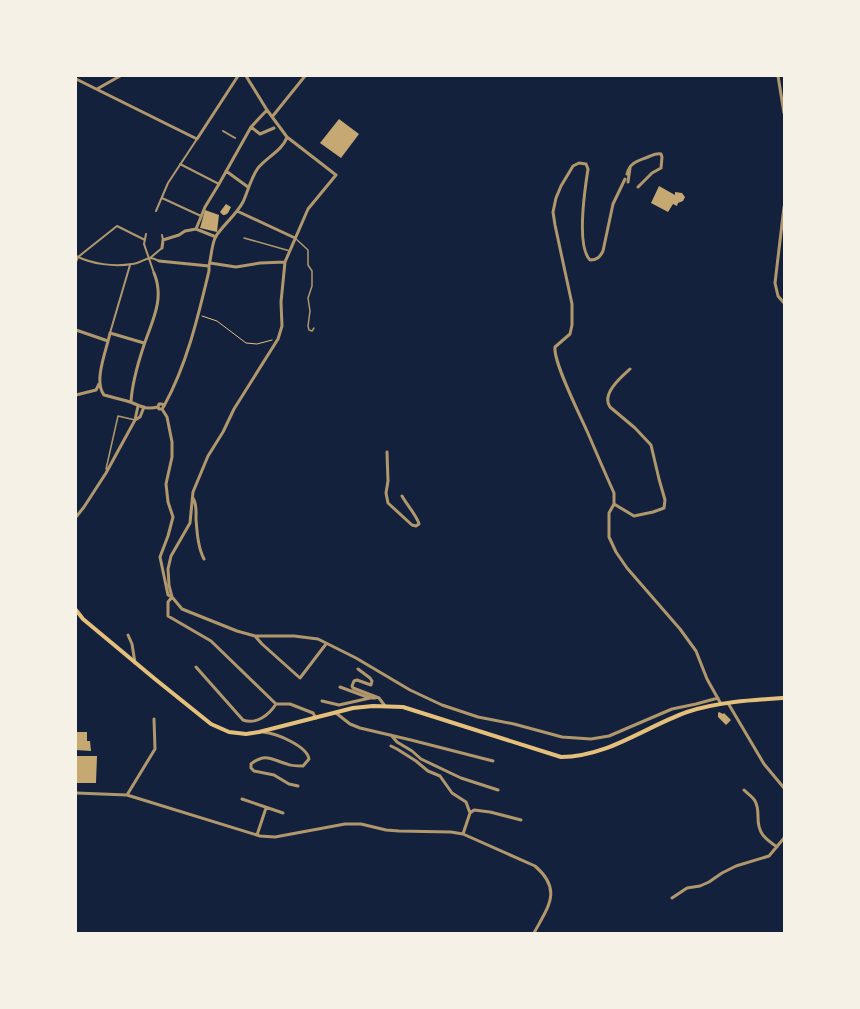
<svg xmlns="http://www.w3.org/2000/svg" width="860" height="1009" font-family="'Noto Sans',sans-serif">
<rect width="100%" height="100%" fill="#14213d"/>
<path fill="#c6a872" d="M 339,119 L 359,134 L 341,158 L 320,143 Z
M 659,186 L 675,195 L 675,192 L 682,193 L 685,197 L 683,201 L 678,203 L 677,206 L 673,204 L 668,212 L 651,203 Z
M 226,204 L 231,207 L 228,213 L 225,215 L 223,215 L 220,212 Z
M 205,210 L 219,215 L 217,232 L 200,228 Z
M 719,712 L 723,714 L 724,713 L 731,720 L 726,725 L 718,717 L 718,713 Z
M 76,732 L 87,732 L 87,741 L 90,741 L 91,751 L 76,750 Z
M 76,756 L 97,756 L 96,783 L 76,783 Z"/>
<g fill="none" stroke-linecap="round" stroke-linejoin="round">
<path stroke="#e5c07b" stroke-width="1" d="M 202,316 L 217,321 L 246,343 L 257,344 L 272,340"/>
<path stroke="#b1986c" stroke-width="1.5" d="M 244,238 L 290,251
M 295,238 L 308,250 L 308,265 L 312,271 L 312,286 L 308,298 L 310,311 L 308,326 L 309,330 L 312,331 L 314,328
M 106,469 L 118,416 L 135,420"/>
<path stroke="#b1986c" stroke-width="2" d="M 223,131 L 235,138
M 180,164 L 219,184
M 162,198 L 201,216
M 156,211 L 168,183 L 197,139
M 146,234 L 144,244 L 154,273
M 162,235 L 163,240
M 76,256 C 92,264 114,267 132,264 C 138,264 144,259 150,258 C 153,258 157,260 159,261
M 150,258 L 162,248
M 76,262 L 78,257 L 117,226 L 145,240
M 110,333 L 130,265"/>
<path stroke="#b1986c" stroke-width="3" d="M 246,76 L 267,110 L 287,137 L 336,175 L 308,209 L 285,262 L 281,302 L 282,326 L 278,339 L 234,409 L 223,432 L 208,456 L 193,492 L 190,523 L 171,556 L 168,569 L 169,585 L 172,597 L 182,609 L 237,631 L 255,636 L 294,636 L 318,639 L 356,658 L 410,690 L 442,705 L 478,717 L 514,724 L 562,737 L 591,739 L 609,736 L 672,709 L 696,704 L 718,698
M 778,76 L 784,113
M 76,79 L 197,139 L 238,76
M 97,89 L 120,76
M 272,117 L 305,76
M 251,127 L 260,134 L 274,128
M 226,171 L 248,187
M 627,174 C 630,162 638,161 648,157 C 653,155 656,153 661,154 L 662,157 L 661,168 L 652,173 L 638,187
M 625,179 L 613,204 L 603,251 C 600,257 597,260 590,260 C 576,246 585,188 588,169 L 586,164 L 579,163 L 573,166 L 561,186 L 556,198 L 553,212 L 555,225 L 572,304 L 572,325 L 570,334 L 555,347 C 553,362 580,415 587,431 C 596,452 605,473 614,493 L 614,504 L 609,513 L 609,537 L 616,552 L 627,568 L 680,629 L 696,651 L 707,679 L 721,704
M 628,182 L 630,168
M 784,207 L 775,283 L 778,296 L 784,303
M 237,211 L 295,238
M 196,229 L 205,207 L 219,184 L 251,127 L 267,110
M 162,248 L 163,240 L 179,235 L 185,231 L 196,229 L 216,237
M 159,261 L 209,266
M 210,263 L 236,267 L 260,263 L 285,262
M 76,330 L 108,341
M 144,343 L 110,333 C 107,349 93,381 104,395 C 112,397 121,399 130,402 C 141,406 145,410 158,407
M 76,395 L 96,390 L 99,384
M 131,402 C 132,383 138,363 144,345 C 152,321 165,299 154,273
M 159,404 L 162,404 L 164,406 L 162,409 L 159,409 L 158,407 Z
M 164,406 C 187,364 198,317 209,271 L 209,266 C 211,258 212,242 216,236 C 224,224 236,215 243,202 C 248,191 251,178 258,168 C 267,157 283,150 287,137
M 162,409 L 167,417 L 172,442 L 172,457 L 166,484 L 168,502 L 173,517 L 168,536 L 160,557 L 168,595 L 172,597
M 135,420 L 140,417 L 144,407
M 387,452 L 388,481 L 386,493 L 388,503 L 412,525 L 416,526 L 419,524 C 417,516 407,505 402,496
M 193,498 C 197,504 196,512 196,519 C 197,532 198,548 204,559
M 614,504 L 634,516 L 653,512 L 664,508 L 665,500 L 659,479 L 651,445 L 635,428 L 610,407 C 601,394 621,377 630,369
M 76,517 L 84,507 L 106,473 L 135,420 L 138,406
M 172,597 L 168,602 L 168,616 L 211,641 L 276,704 C 269,715 256,725 243,720 L 196,667
M 128,635 L 132,644 L 135,663
M 255,636 L 262,644 L 300,678 L 326,644
M 358,669 L 370,678 L 372,681 L 371,685 L 357,680 L 354,681 L 352,686 L 353,688 L 379,698 L 385,706
M 340,687 L 370,698
M 322,701 L 339,705 L 370,698 L 375,698
M 728,703 L 764,764 L 784,788
M 276,704 L 290,704 L 313,713 L 316,718
M 336,713 L 350,724 L 360,728 L 411,740 L 493,761
M 263,732 C 276,733 307,746 309,759 L 303,766 C 297,766 291,766 287,764 C 272,760 266,752 251,764 L 251,768 L 254,771 L 274,775 L 289,784 L 298,786
M 391,735 L 397,742 L 412,751 L 421,759 L 461,778 L 498,790
M 391,746 L 397,749 L 416,761 L 428,771 L 440,776 L 452,793 L 466,802 L 470,813
M 744,790 C 748,794 753,797 755,801 C 758,806 758,811 758,817 C 758,833 764,838 777,847
M 76,793 L 127,795 L 260,836 L 275,837 L 345,824 L 361,824 L 386,830 L 399,831 L 451,832 L 463,834 L 535,866 C 563,890 548,907 534,933
M 127,795 L 155,749 L 154,719
M 242,799 L 283,813
M 463,834 L 470,813 L 474,810 L 490,812 L 521,820
M 257,835 L 266,808
M 672,898 L 687,888 L 700,886 L 709,882 L 722,873 L 736,866 L 769,856 L 784,838"/>
<path stroke="#e5c07b" stroke-width="4" d="M 76,610 L 83,619 L 155,679 L 211,724 L 229,732 L 246,734 L 259,732 L 353,708 L 373,706 L 403,707 L 561,757 C 607,757 645,727 687,712 C 718,702 752,700 784,698"/>
</g>
<rect width="860" height="1009" fill="none" stroke="#f6f1e7" stroke-width="154"/>
</svg>
